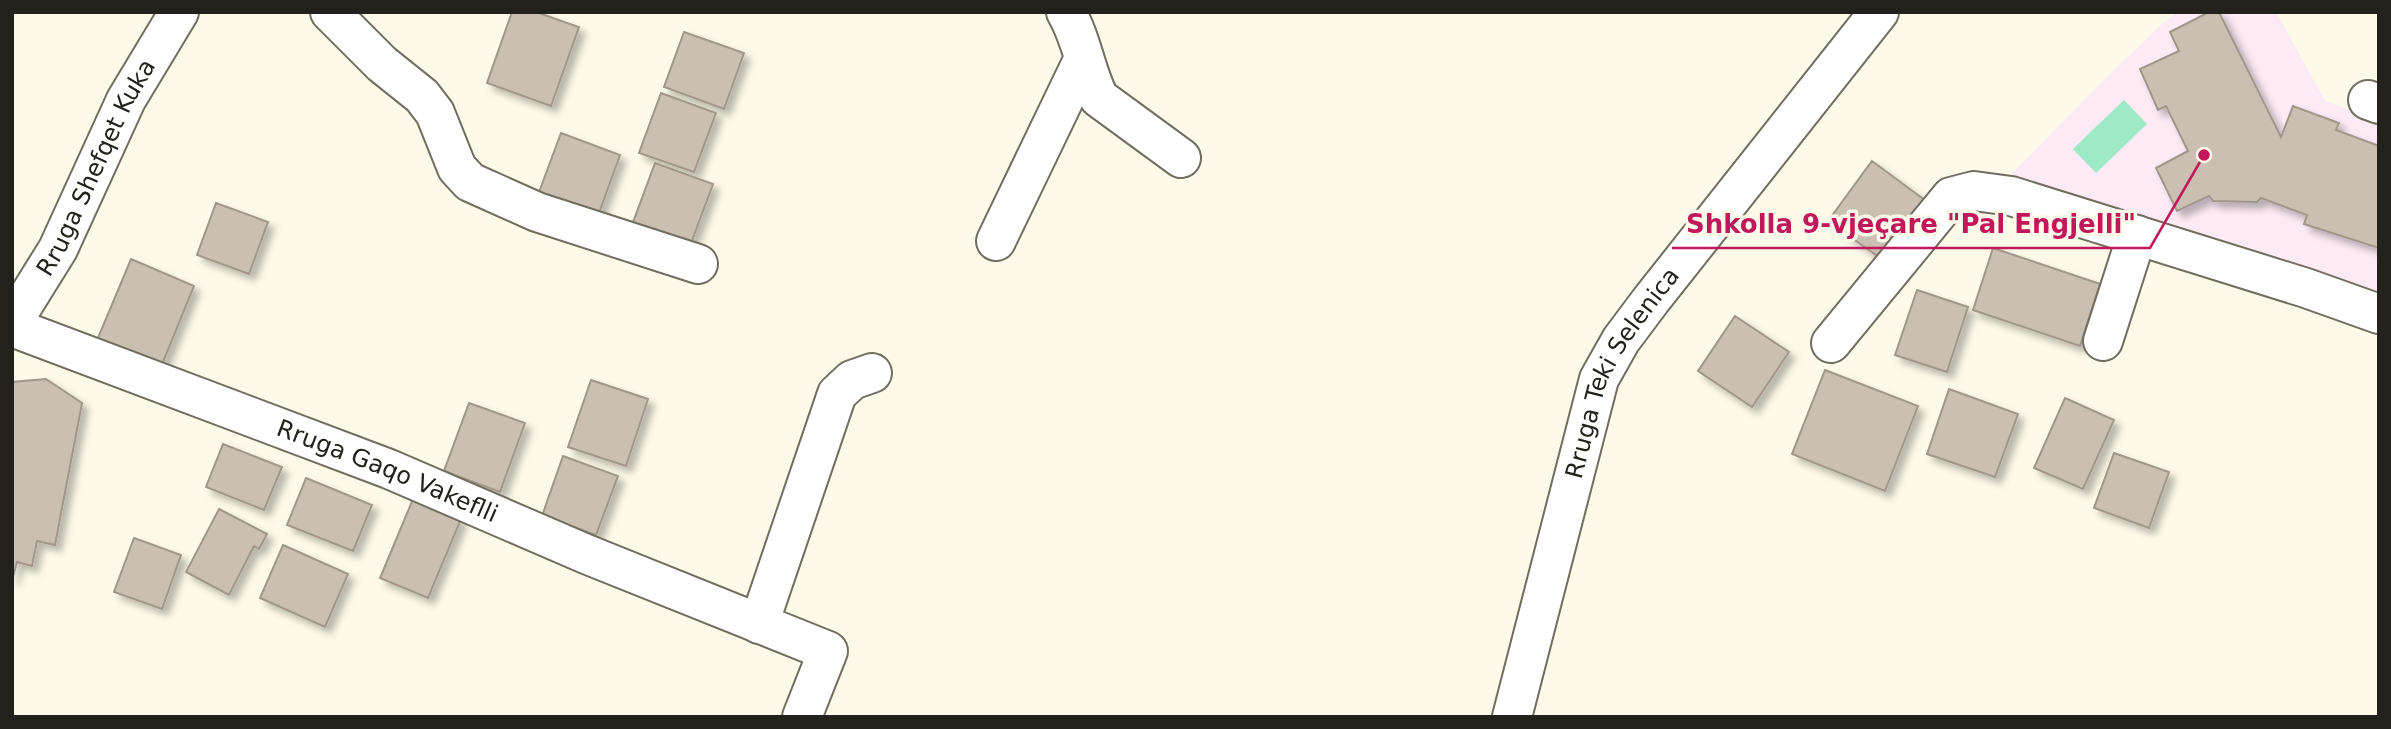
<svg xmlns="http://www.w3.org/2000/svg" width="2391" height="729" font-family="'DejaVu Sans',sans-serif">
<defs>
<filter id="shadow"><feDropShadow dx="6" dy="6" stdDeviation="3.5" flood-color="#0004"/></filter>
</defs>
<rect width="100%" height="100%" fill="#fdfaea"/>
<path fill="#fceaf4" d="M 2178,12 L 2276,12 L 2325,101 L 2379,121 L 2379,297 L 2009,176 L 2119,65 L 2162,24 Z"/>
<path fill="#9feac6" d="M 2124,100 L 2147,124 L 2096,173 L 2073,149 Z"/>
<path fill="#cabfb2" stroke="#a1968a" stroke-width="2" filter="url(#shadow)" d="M 512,12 L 536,12 L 579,27 L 551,106 L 487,83 Z
M 2209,12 L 2219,12 L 2281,137 L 2293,106 L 2339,123 L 2336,130 L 2379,146 L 2379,248 L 2304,224 L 2307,215 L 2261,198 L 2257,202 L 2213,201 L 2209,196 L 2177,211 L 2156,168 L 2188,151 L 2166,106 L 2158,110 L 2140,69 L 2179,51 L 2170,32 Z
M 684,32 L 744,53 L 724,109 L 664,87 Z
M 661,93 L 716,113 L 694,172 L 639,153 Z
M 561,133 L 620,155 L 595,224 L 535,203 Z
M 1872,161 L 1926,201 L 1883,260 L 1828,221 Z
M 655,163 L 713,184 L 690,246 L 632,225 Z
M 216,203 L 268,222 L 249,274 L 197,255 Z
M 1993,248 L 2100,284 L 2080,346 L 1973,310 Z
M 131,259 L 194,286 L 159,372 L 95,345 Z
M 1917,290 L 1968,307 L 1947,372 L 1895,355 Z
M 1735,316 L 1789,352 L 1752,407 L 1698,371 Z
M 1825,370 L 1918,406 L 1885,491 L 1792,454 Z
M 46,379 L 82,403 L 55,545 L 37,541 L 32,566 L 17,562 L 12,581 L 12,382 Z
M 591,380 L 648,399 L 626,466 L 568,447 Z
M 1949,389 L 2018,414 L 1995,477 L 1927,454 Z
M 2065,398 L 2114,420 L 2083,489 L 2034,468 Z
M 469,403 L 525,423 L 500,492 L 444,471 Z
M 223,444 L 282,467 L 264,510 L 206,487 Z
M 2114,453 L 2169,472 L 2149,528 L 2094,508 Z
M 563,456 L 618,476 L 596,535 L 542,516 Z
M 306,478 L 372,505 L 353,551 L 287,525 Z
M 413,499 L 461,519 L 428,598 L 380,578 Z
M 219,509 L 267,534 L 259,549 L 254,546 L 229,595 L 186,572 Z
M 134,538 L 181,555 L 162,609 L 114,592 Z
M 283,545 L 348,574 L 325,627 L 260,598 Z"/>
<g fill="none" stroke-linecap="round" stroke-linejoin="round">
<defs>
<g id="minor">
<path d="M 330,12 L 382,64 L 422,96 L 435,113 L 457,168 L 470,182 L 537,212 L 698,264"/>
<path d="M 1066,12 C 1082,39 1085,70 1099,98 L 1181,158"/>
<path d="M 2368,100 L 2379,104"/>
<path d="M 996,241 L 1084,58"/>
<path id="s1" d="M 12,323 L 58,249 L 126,100 L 179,12"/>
<path id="s2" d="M 12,327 L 389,469 L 586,554 L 828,651 L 802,717"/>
<path d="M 2103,341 L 2137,235"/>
<path d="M 1831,343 L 1951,197 L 1974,191 L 2011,196 L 2306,288 L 2379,314"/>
<path d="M 759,624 L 837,394 L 852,380 L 872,373"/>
<path id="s3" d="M 1512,717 L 1599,379 L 1621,340 L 1651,300 L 1879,12"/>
</g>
</defs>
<use href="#minor" stroke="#716e60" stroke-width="42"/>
<use href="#minor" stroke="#fff" stroke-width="38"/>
</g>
<g text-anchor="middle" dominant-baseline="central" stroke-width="7" stroke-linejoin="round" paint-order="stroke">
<g font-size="24" fill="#22211b" stroke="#fdfaea">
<text stroke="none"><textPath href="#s1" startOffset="177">Rruga Shefqet Kuka</textPath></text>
<text stroke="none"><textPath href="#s3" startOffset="364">Rruga Teki Selenica</textPath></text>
<text stroke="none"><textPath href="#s2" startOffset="402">Rruga Gaqo Vakeflli</textPath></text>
</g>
</g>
<path fill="none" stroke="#c2185b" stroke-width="2.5" d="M2204 155L2150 248H1672"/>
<circle fill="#c2185b" stroke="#fdfaea" stroke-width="2.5" cx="2204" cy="155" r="7"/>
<g font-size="26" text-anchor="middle" font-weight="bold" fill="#c2185b" stroke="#fdfaea" stroke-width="7" stroke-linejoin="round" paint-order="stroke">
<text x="1911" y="233">Shkolla 9-vjeçare "Pal Engjelli"</text>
</g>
<rect width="2391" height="729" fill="none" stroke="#22211b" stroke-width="28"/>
</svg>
